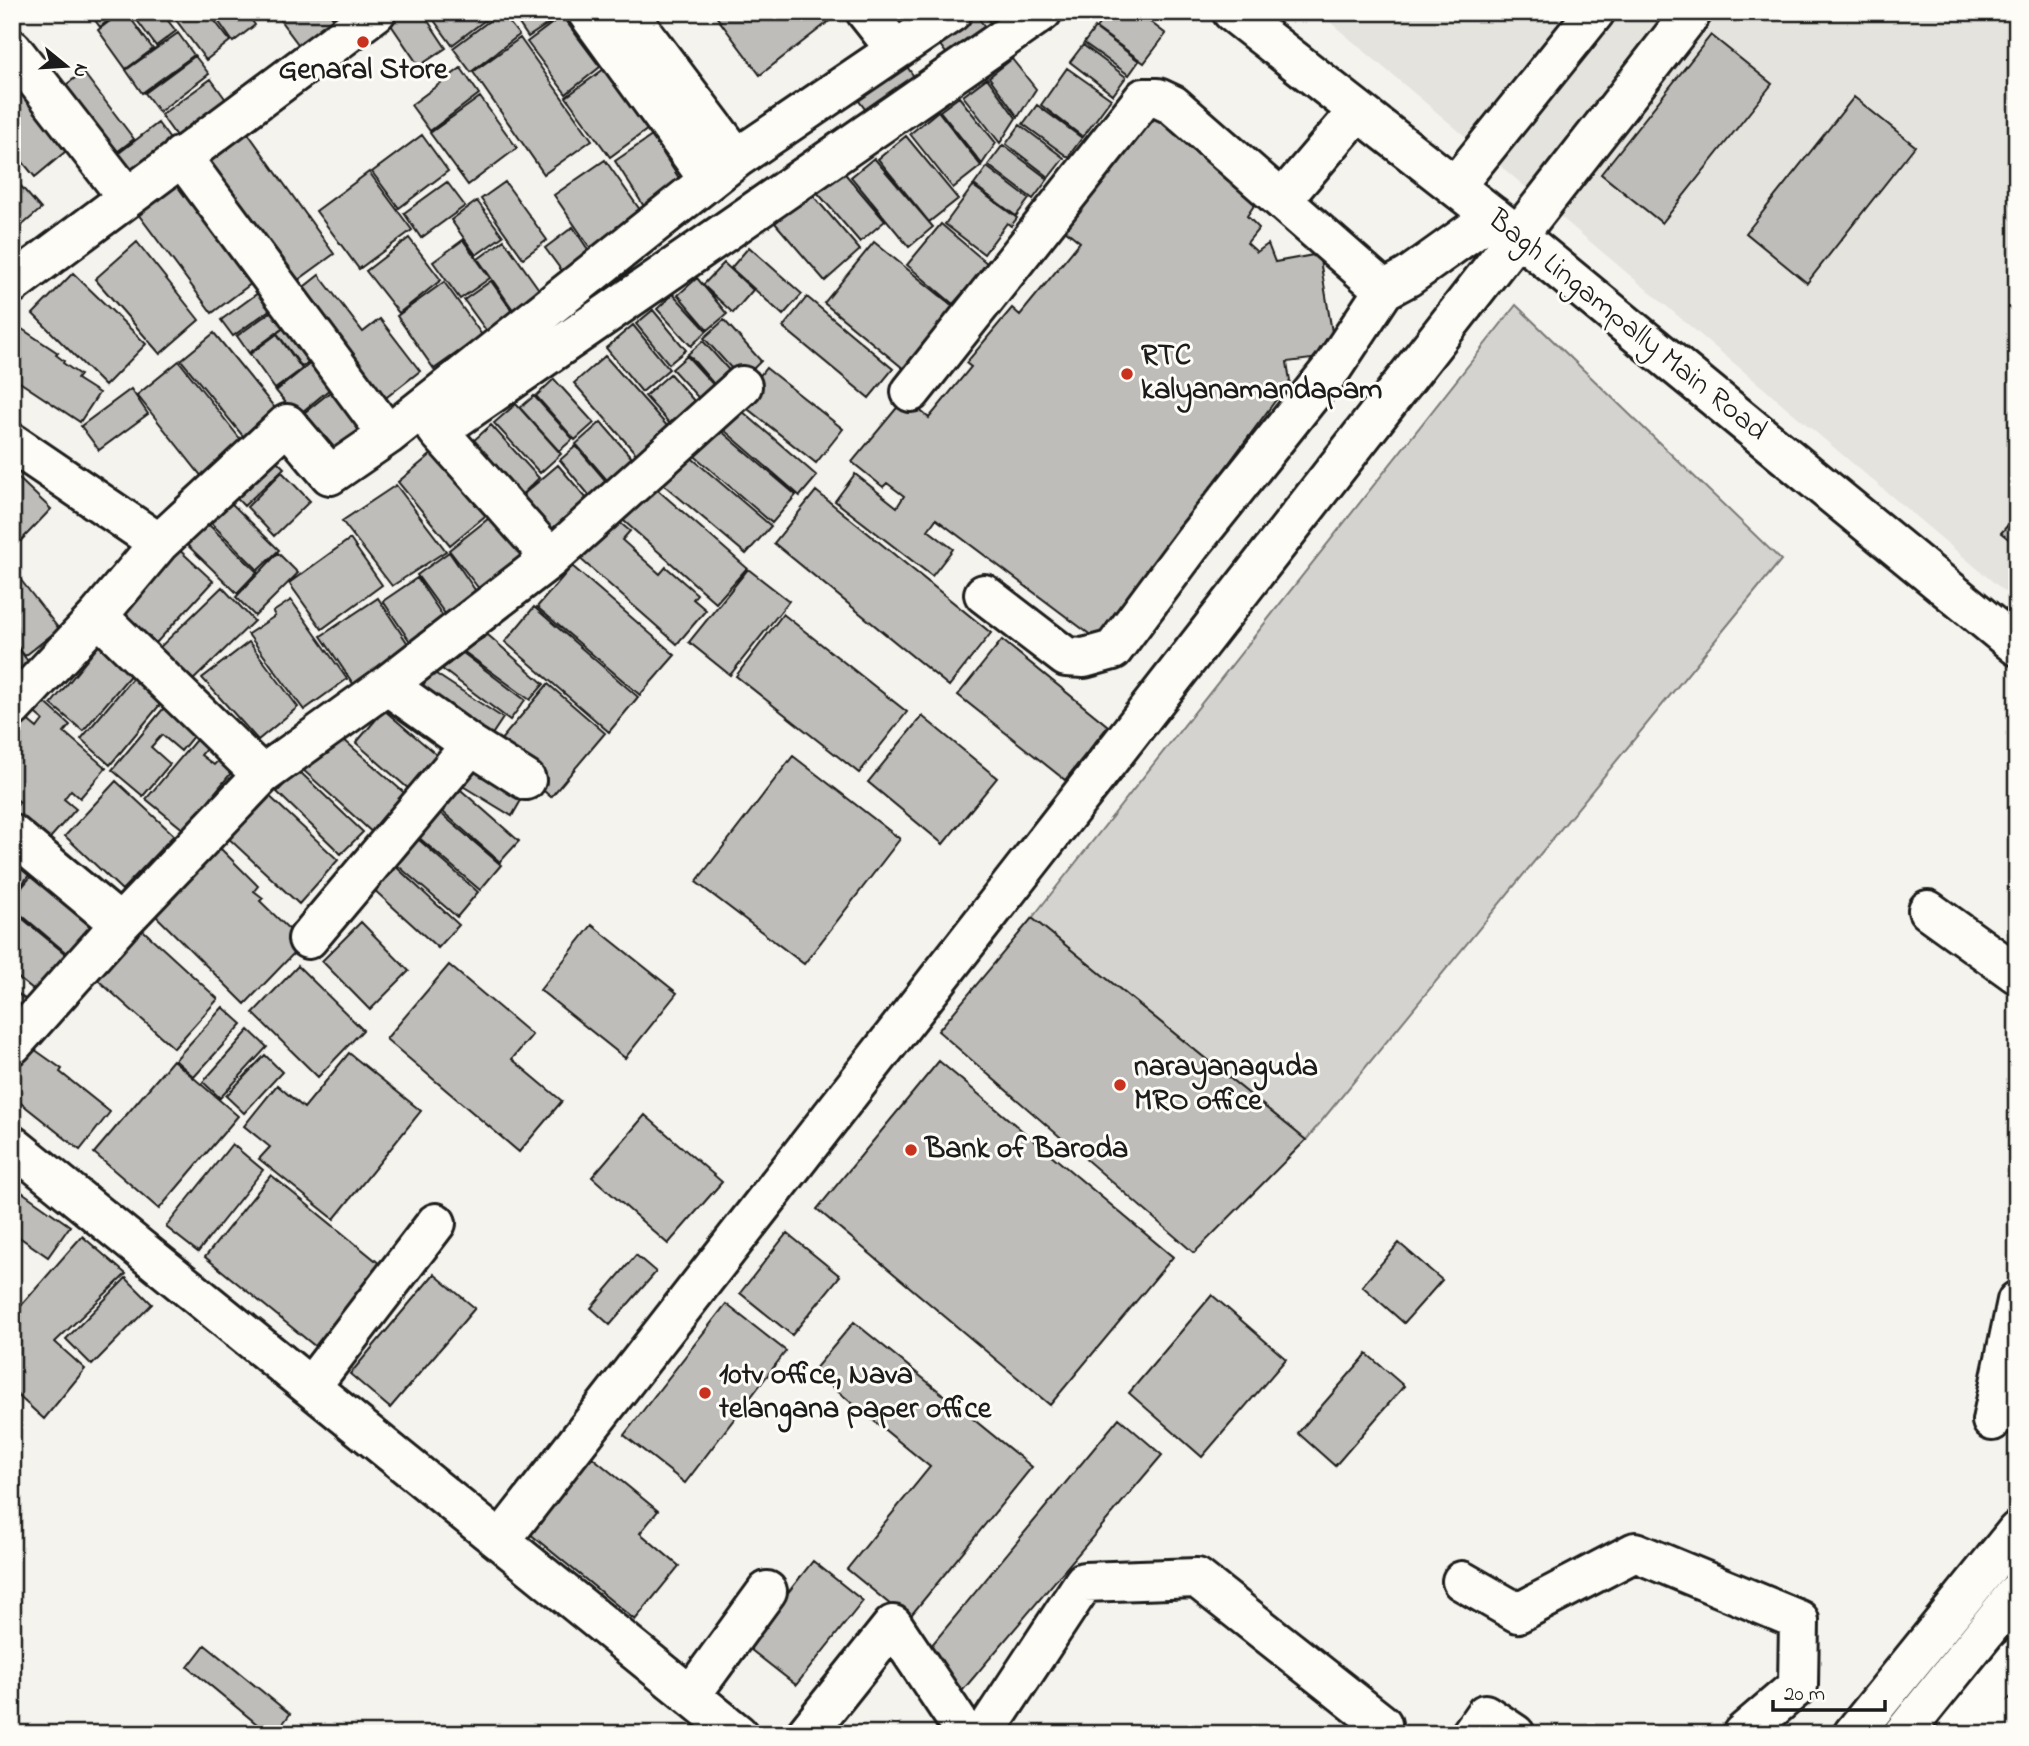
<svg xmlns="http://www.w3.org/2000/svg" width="2029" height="1746" font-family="'Indie Flower',sans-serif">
<rect width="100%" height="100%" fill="#f4f3ee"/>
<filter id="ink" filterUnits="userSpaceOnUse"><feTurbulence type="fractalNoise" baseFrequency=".0143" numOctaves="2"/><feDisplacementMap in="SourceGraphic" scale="14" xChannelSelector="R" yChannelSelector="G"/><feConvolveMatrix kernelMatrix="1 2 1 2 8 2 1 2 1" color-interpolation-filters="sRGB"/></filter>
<g filter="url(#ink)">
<path fill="#e4e3de" d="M 1318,12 L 2017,12 L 2017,602 Z"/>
<path fill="#d4d3cf" stroke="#787876" stroke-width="2" d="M 1516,305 L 1781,560 L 1306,1140 L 1032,918 Z"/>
<path fill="#bebdba" stroke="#1c1c1c" stroke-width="2" d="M 89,12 L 119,12 L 100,27 Z
M 122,12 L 126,12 L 153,49 L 126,69 L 98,30 Z
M 131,12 L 161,12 L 176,31 L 156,46 Z
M 170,12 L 208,12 L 230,41 L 206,60 Z
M 212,12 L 246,12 L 255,25 L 233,42 Z
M 274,12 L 329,12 L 336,22 L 301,48 Z
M 397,12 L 422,12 L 446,48 L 419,66 L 387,19 Z
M 428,12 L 496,12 L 452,45 Z
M 501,12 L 519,35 L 471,72 L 453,48 Z
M 511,12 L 563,12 L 564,13 L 528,37 Z
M 713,12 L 841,12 L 760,75 Z
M 983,12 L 1025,12 L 997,33 Z
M 1108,12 L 1137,12 L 1166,34 L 1144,63 L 1096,28 Z
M 975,13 L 990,34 L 952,61 L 937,41 Z
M 562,16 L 600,67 L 566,94 L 527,42 Z
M 1095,28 L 1139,61 L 1129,75 L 1084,43 Z
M 178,33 L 194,55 L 142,93 L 126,70 Z
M 1711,35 L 1772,84 L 1662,223 L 1601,174 Z
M 520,38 L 592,140 L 544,174 L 473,72 Z
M 1083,45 L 1126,77 L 1113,95 L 1070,62 Z
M 898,54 L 915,78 L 868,113 L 850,89 Z
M 195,56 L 209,74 L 159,112 L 145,93 Z
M 1012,59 L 1036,89 L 1018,117 L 989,77 Z
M 461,68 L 479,94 L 430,131 L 411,105 Z
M 1067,68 L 1111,99 L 1083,137 L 1041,105 Z
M 604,69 L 648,129 L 610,157 L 566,97 Z
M 83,72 L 134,139 L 105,161 L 54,94 Z
M 24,76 L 78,141 L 35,177 L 12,149 L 12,86 Z
M 987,78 L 1016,118 L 1000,143 L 963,96 Z
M 211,79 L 229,104 L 179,140 L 161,115 Z
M 480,97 L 517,148 L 468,185 L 430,133 Z
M 959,97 L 996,143 L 982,164 L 940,111 Z
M 1854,97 L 1915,146 L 1807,283 L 1746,233 Z
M 1037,105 L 1082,138 L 1068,157 L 1023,124 Z
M 938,111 L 981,166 L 953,188 L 910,134 Z
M 1152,114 L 1257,201 L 1247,216 L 1259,228 L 1247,243 L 1257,252 L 1268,244 L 1275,262 L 1319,254 L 1336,356 L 1287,362 L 1290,381 L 1157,560 L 1108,648 L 936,519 L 928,530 L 953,549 L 932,576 L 835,501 L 855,474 L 897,507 L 904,496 L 887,483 L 883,487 L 852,462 L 905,398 L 929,418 L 971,367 L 966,363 L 1012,308 L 1020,315 L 1080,242 L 1060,226 Z
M 240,122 L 334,254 L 283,291 L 189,159 Z
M 158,123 L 175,146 L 124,185 L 106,163 Z
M 1020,125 L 1064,158 L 1049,177 L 1006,144 Z
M 422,135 L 448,171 L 399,208 L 372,172 Z
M 652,136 L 684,186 L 647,211 L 615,161 Z
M 906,136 L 958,199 L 929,222 L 878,159 Z
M 1003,145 L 1048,179 L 1033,199 L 988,165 Z
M 874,158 L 933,227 L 909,247 L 851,177 Z
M 605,160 L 645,217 L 593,252 L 554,195 Z
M 178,166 L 260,277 L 212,313 L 129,202 Z
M 987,167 L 1029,199 L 1016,216 L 974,185 Z
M 841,169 L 885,221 L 860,242 L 816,191 Z
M 369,172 L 412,230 L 359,269 L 316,211 Z
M 12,176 L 41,209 L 12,234 Z
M 447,182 L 465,206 L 421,238 L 404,213 Z
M 505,182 L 547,240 L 523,258 L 481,199 Z
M 973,186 L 1017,218 L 1011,226 L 1007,223 L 984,254 L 945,224 Z
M 810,192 L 860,250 L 825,281 L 775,223 Z
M 477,201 L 503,236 L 476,255 L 451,220 Z
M 941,224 L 988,264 L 953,304 L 907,265 Z
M 573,227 L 589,251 L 562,271 L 545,248 Z
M 409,238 L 441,280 L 399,313 L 366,271 Z
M 463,240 L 490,278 L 460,299 L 433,262 Z
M 504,240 L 543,295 L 516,314 L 478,259 Z
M 137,242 L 199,320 L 160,354 L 95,279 Z
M 874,242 L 954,307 L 904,369 L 824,303 Z
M 749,247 L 802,294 L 783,315 L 731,268 Z
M 724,263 L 753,290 L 733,313 L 703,285 Z
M 73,273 L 146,344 L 105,386 L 33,314 Z
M 319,275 L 363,332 L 380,319 L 420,371 L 374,407 L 290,298 Z
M 697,278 L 727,314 L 708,330 L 678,295 Z
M 491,281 L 517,318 L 491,337 L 464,300 Z
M 444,282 L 482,335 L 434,369 L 397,316 Z
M 266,287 L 278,304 L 233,336 L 221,320 Z
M 673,294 L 707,331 L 691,346 L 657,309 Z
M 807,297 L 893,369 L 869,398 L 783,327 Z
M 283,303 L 294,320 L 249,353 L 237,336 Z
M 653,310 L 686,350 L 669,364 L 636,324 Z
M 295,320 L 320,354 L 302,367 L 277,333 Z
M 724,320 L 761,361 L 742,380 L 704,338 Z
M 633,325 L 669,369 L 642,392 L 606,348 Z
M 19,327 L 58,353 L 56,355 L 64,361 L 63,363 L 80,375 L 77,379 L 99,393 L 80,422 L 12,377 L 12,337 Z
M 214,333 L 284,419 L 251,446 L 181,360 Z
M 277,334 L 302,369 L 275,389 L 250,354 Z
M 703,341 L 735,377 L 719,390 L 688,354 Z
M 322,354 L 342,379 L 297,416 L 276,391 Z
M 605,356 L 669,428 L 638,456 L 574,383 Z
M 687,356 L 720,392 L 706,406 L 672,369 Z
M 179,361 L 245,445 L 203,478 L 137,395 Z
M 766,368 L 843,429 L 816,463 L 739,402 Z
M 670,374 L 696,403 L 671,425 L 645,396 Z
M 554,379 L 594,423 L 575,440 L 536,396 Z
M 344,381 L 376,422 L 332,458 L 299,417 Z
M 131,389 L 148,414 L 99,450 L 81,426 Z
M 534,396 L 573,439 L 559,451 L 520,408 Z
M 516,404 L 561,454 L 540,473 L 494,423 Z
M 734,404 L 817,476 L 800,496 L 717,424 Z
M 601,422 L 638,465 L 613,487 L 576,444 Z
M 713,424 L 796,495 L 772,523 L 690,452 Z
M 491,425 L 539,478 L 511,505 L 462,451 Z
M 576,446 L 611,487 L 594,501 L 560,460 Z
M 264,448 L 284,468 L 244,506 L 225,486 Z
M 439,448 L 491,511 L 450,545 L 398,482 Z
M 687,454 L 771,526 L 746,554 L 657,479 Z
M 558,465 L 587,499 L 546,534 L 518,499 Z
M 12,472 L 51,509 L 12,550 Z
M 282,472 L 310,501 L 274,536 L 247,507 Z
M 396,485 L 446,551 L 392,586 L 342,521 Z
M 652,485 L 747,568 L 716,603 L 615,513 Z
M 816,491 L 991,633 L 949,686 L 774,543 Z
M 224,496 L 279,550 L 258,570 L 204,516 Z
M 498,511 L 529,551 L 480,590 L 449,550 Z
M 2017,515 L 2017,546 L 2001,533 Z
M 612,516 L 630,531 L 622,540 L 660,574 L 666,567 L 697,594 L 693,599 L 706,610 L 677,644 L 577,556 Z
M 202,518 L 257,572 L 237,593 L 181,539 Z
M 350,539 L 382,585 L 322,629 L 289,583 Z
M 175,546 L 213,581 L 156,643 L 118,608 Z
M 449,552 L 482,600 L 451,622 L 417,575 Z
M 278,553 L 298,573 L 255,616 L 236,597 Z
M 572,566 L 675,655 L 640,695 L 537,607 Z
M 748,569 L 789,601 L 730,675 L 689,642 Z
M 13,570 L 59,629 L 25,656 L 12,639 Z
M 417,578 L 449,625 L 415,649 L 383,601 Z
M 222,587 L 254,621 L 188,685 L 156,651 Z
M 378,598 L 410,647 L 354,685 L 321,636 Z
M 291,600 L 347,679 L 304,710 L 248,634 L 275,616 L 273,612 Z
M 534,607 L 638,697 L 609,732 L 505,642 Z
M 783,614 L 907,712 L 859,773 L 736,676 Z
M 488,635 L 544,684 L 530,700 L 463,651 Z
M 1002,640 L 1108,726 L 1065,780 L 958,695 Z
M 12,641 L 35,670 L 12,689 Z
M 249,642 L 298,707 L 258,740 L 202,678 Z
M 100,644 L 133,672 L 83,731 L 51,704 Z
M 463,653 L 525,700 L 510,720 L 442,669 Z
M 430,670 L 503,718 L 489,739 L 420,693 Z
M 134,676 L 163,701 L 110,765 L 81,739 Z
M 548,684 L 605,733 L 551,797 L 494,748 Z
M 41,699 L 70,725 L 64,732 L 106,768 L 80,798 L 71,790 L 64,799 L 76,809 L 42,847 L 12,821 L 12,811 L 20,802 L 12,796 L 12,732 L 25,718 L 37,728 L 43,720 L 31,710 Z
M 168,703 L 199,729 L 181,751 L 162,735 L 151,747 L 170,764 L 143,796 L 112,770 Z
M 384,710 L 438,756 L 410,790 L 356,743 Z
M 922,716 L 997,778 L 943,844 L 868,782 Z
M 335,732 L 409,797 L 375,835 L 302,769 Z
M 200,735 L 210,744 L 201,755 L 214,765 L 223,755 L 237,766 L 184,830 L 146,799 Z
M 473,755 L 528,788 L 512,816 L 456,782 Z
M 793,756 L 900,839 L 804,964 L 696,882 Z
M 298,770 L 363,832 L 341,854 L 277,792 Z
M 116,781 L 174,835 L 122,890 L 65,836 Z
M 454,784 L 519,841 L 500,862 L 436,806 Z
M 265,792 L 338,860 L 299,904 L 225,835 Z
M 431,805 L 501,865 L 480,890 L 410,830 Z
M 410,832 L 478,892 L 457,917 L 388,857 Z
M 218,846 L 258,886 L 254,891 L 263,898 L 260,901 L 293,933 L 287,940 L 297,950 L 245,1004 L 153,913 Z
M 12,847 L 36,866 L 12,897 Z
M 393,864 L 459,925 L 438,948 L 372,888 Z
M 38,868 L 100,920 L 70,956 L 12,907 L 12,899 Z
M 12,910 L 68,956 L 38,994 L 12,973 Z
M 1032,918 L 1306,1140 L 1194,1253 L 938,1031 Z
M 361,922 L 409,971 L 370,1010 L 322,961 Z
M 135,923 L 218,999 L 174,1048 L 90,973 Z
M 592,925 L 677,993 L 625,1058 L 540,990 Z
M 449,965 L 532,1035 L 512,1059 L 562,1101 L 519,1152 L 386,1039 Z
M 298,966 L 363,1030 L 318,1077 L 253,1013 Z
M 12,989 L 26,1000 L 12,1018 Z
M 223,1007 L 242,1024 L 194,1077 L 175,1060 Z
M 249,1030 L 267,1047 L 220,1098 L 203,1082 Z
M 31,1047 L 62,1069 L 60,1072 L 110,1112 L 80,1150 L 12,1096 L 12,1070 Z
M 349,1053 L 421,1111 L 334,1219 L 259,1159 L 270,1147 L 244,1126 L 277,1085 L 304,1108 Z
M 265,1055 L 282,1072 L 244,1113 L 226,1096 Z
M 173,1060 L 238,1116 L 159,1209 L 94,1153 Z
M 939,1061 L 1173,1257 L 1050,1405 L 817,1209 Z
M 645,1115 L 722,1182 L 668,1244 L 592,1177 Z
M 232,1144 L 263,1170 L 198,1252 L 166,1227 Z
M 271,1175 L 386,1269 L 321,1351 L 205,1257 Z
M 12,1185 L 70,1226 L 48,1257 L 12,1232 Z
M 787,1233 L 840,1276 L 792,1335 L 740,1293 Z
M 82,1236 L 126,1274 L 55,1342 L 85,1369 L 44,1419 L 12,1390 L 12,1316 Z
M 1399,1243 L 1442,1280 L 1404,1323 L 1362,1286 Z
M 636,1255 L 656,1272 L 610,1325 L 591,1308 Z
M 434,1274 L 475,1308 L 390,1408 L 350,1374 Z
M 126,1278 L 152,1304 L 92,1365 L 66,1339 Z
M 1212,1295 L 1286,1359 L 1202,1457 L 1129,1393 Z
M 726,1304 L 786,1351 L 685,1483 L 624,1435 Z
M 854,1322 L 1032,1467 L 908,1619 L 847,1569 L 930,1467 L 813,1371 Z
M 1367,1354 L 1404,1386 L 1335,1466 L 1298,1433 Z
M 1119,1418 L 1162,1455 L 957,1697 L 926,1652 Z
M 592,1457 L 658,1511 L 640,1533 L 679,1566 L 635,1620 L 529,1533 Z
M 813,1561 L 863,1601 L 796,1685 L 746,1646 Z
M 205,1645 L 290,1714 L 275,1734 L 269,1734 L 188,1667 Z"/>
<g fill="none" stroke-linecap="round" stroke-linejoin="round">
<defs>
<path id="minor" d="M 587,12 L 709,180
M 627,12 L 737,158
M 866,12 L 896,50
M 1232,12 L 1517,235 L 2017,646
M 12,49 L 127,197
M 181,156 L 388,435
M 1455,186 L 1595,12
M 1282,200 L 1358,111
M 12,284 L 376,12
M 911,392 L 1144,98 L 1158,98 L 1173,105 L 1384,290 L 1408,277 L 1493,216
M 424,412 L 438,431 L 551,558
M 438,431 L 1042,12
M 12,443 L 159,543
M 984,594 L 1066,657 L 1084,658 L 1113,650 L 1194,541 L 1333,367 L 1384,290
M 98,616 L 262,775
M 387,685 L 471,745 L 526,780
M 12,708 L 98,616 L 159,543 L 287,424 L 330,475 L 388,435 L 737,158 L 952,12
M 12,834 L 120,924
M 1928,910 L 2017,974
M 308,939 L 471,745
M 12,1045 L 120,924 L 262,775 L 387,685 L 551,558 L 742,386
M 12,1145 L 738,1734
M 311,1386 L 436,1223
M 1992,1421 L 2017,1301
M 501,1540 L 1692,12
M 1462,1581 L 1518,1613 L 1635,1552 L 1799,1620 L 1798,1686 L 1742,1734
M 691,1695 L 767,1591
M 806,1734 L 893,1625 L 966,1734
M 984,1734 L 1084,1582 L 1197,1578 L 1382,1724
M 1471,1734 L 1485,1714 L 1515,1734"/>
<path id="major" d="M 1853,1734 L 2017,1531
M 1903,1734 L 2017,1592
M 1955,1734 L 2017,1658
M 2003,1734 L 2017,1717"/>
</defs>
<use href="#minor" stroke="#1c1c1c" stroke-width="44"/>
<use href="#major" stroke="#1c1c1c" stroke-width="44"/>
<use href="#minor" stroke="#fdfcf7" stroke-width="38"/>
<use href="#major" stroke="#fdfcf7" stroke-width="38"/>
</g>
</g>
<g fill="#c8321e" stroke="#fdfcf7" stroke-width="2.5">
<circle cx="363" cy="42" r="7"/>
<circle cx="1127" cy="374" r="7"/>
<circle cx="1120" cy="1085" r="7"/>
<circle cx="911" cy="1150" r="7"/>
<circle cx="705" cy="1393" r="7"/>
</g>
<g text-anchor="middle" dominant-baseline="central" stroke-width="6" stroke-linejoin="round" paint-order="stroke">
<g font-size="30" font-weight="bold" fill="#1c1c1c" stroke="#fdfcf7" text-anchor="start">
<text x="363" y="71" text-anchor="middle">Genaral Store</text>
<text x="1141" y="357">RTC<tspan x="1141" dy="34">kalyanamandapam</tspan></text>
<text x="1134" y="1068">narayanaguda<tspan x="1134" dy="34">MRO office</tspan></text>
<text x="925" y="1150">Bank of Baroda</text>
<text x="719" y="1376">10tv office, Nava<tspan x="719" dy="34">telangana paper office</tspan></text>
</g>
<g font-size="30" fill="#1c1c1c" stroke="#fdfcf7">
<text transform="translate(1627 326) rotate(39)">Bagh Lingampally Main Road</text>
</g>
</g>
<rect width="2029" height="1746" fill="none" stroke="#fdfcf7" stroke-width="42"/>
<rect x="21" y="21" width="1987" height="1704" fill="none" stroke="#1c1c1c" stroke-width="2.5" filter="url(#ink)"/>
<g transform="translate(66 66) rotate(108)" stroke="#fdfcf7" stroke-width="5" paint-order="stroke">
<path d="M0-5L12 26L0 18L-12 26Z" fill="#1c1c1c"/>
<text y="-10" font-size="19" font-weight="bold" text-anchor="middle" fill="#1c1c1c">N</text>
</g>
<path d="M1773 1700v10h112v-10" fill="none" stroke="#1c1c1c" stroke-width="3.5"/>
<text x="1784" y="1700" font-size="21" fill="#1c1c1c" stroke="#fdfcf7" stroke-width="5" paint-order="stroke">20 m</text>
</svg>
